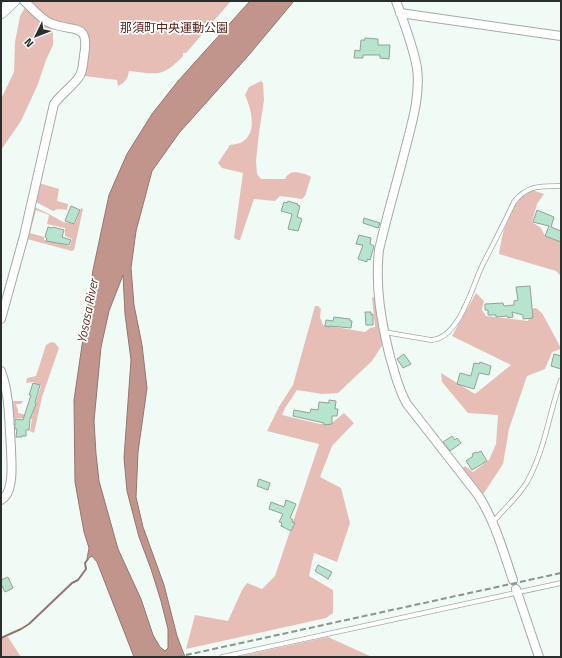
<svg xmlns="http://www.w3.org/2000/svg" width="562" height="658" font-family="'Titillium Web','Noto Sans JP',sans-serif">
<rect width="100%" height="100%" fill="#f0fbf5"/>
<path fill="#e7beb6" fill-rule="evenodd" d="M 29,1 L 231,1 L 186,53 L 183,53 L 183,56 C 162,78 158,74 129,71 C 128,78 125,83 118,86 L 117,80 L 84,76 L 87,39 L 53,23 L 53,45 L 46,60 L 38,84 L 21,121 L 1,150 L 1,99 L 14,72 L 15,42 L 20,16 Z
M 261,81 L 263,83 L 264,100 L 259,133 L 256,161 L 257,174 L 261,179 L 285,179 C 286,177 287,175 289,174 C 293,170 307,174 311,177 L 305,196 L 302,199 L 280,196 L 275,201 L 254,199 L 240,240 L 238,240 L 234,238 L 243,173 L 222,168 L 218,163 L 230,145 C 234,144 239,144 242,142 C 258,133 251,108 245,95 L 249,87 Z
M 39,183 L 59,189 L 57,201 L 68,204 L 67,210 L 58,209 L 53,211 L 36,202 Z
M 532,190 L 544,194 L 537,204 L 532,222 L 541,228 L 545,236 L 561,242 L 561,276 L 556,271 L 499,254 C 502,235 506,215 519,200 C 522,196 528,193 532,190 Z
M 34,207 L 49,214 L 63,222 L 75,224 L 81,208 L 83,209 L 74,250 L 72,251 L 27,239 ZM 36,210 L 49,215 L 47,224 L 65,228 L 65,236 L 72,239 L 70,246 L 44,240 L 44,237 L 30,233 Z
M 476,293 L 484,301 L 482,310 L 486,316 L 528,321 L 532,309 L 536,308 L 542,313 L 561,348 L 561,349 L 552,352 L 545,369 L 527,376 L 509,429 L 503,464 L 482,496 L 461,470 L 465,466 L 473,472 L 489,460 L 496,444 L 498,415 L 468,413 L 442,382 L 441,373 L 475,394 L 511,365 L 452,336 Z
M 372,297 L 376,298 L 383,344 L 372,361 L 338,393 L 322,394 L 297,390 L 285,408 L 282,415 L 320,424 L 333,422 L 344,413 L 354,423 L 332,446 L 320,477 L 341,488 L 350,523 L 337,562 L 314,553 L 309,576 L 333,590 L 333,613 L 326,618 L 186,649 L 195,615 L 228,621 L 242,590 L 247,583 L 262,589 L 275,576 L 319,444 L 267,431 L 280,405 L 293,385 L 315,306 L 318,306 L 321,309 L 320,317 L 323,325 L 365,332 L 370,328 L 375,327 Z
M 51,342 L 55,343 L 59,348 L 42,397 L 34,433 L 30,431 L 32,419 L 13,418 L 12,429 L 15,430 L 15,432 L 11,432 L 5,375 L 7,375 L 12,401 L 23,401 L 21,404 L 16,404 L 18,410 L 18,413 L 32,416 L 41,386 L 33,382 L 26,383 L 27,378 L 36,376 L 46,345 Z
M 8,637 L 21,657 L 1,657 L 1,638 Z
M 328,637 L 372,657 L 236,657 Z"/>
<path fill="#c1958c" stroke="#94766f" fill-rule="evenodd" d="M 250,1 L 294,1 L 248,56 L 179,133 L 152,171 L 136,231 L 131,268 L 134,305 L 142,345 L 147,388 L 138,452 L 136,497 L 143,527 L 164,585 L 177,636 L 185,657 L 134,657 L 97,562 L 92,556 L 87,559 L 89,548 L 84,532 L 75,482 L 74,400 L 93,270 L 109,195 L 127,154 L 152,114 L 178,81 ZM 123,275 L 125,314 L 131,360 L 124,458 L 127,491 L 139,537 L 151,569 L 161,601 L 168,629 L 168,648 L 165,651 L 160,647 L 153,635 L 141,599 L 118,549 L 99,481 L 96,454 L 94,421 L 101,347 L 109,311 Z"/>
<g fill="none" stroke-linecap="round" stroke-linejoin="round">
<path stroke="#94766f" stroke-width="2" d="M 1,638 L 21,629 L 29,624 L 72,583 L 78,580 L 86,569 L 85,563 L 88,559"/>
</g>
<path fill="#b7e4cd" stroke="#95a09a" d="M 365,38 L 378,39 L 378,45 L 390,45 L 389,59 L 380,58 L 380,55 L 363,55 L 363,58 L 354,58 L 355,50 L 360,51 L 361,40 L 365,40 Z
M 288,201 L 298,204 L 297,205 L 300,206 L 297,217 L 302,219 L 298,231 L 288,229 L 292,214 L 281,211 L 284,202 L 287,203 Z
M 71,206 L 80,210 L 74,224 L 65,221 Z
M 537,210 L 554,217 L 551,227 L 561,231 L 561,242 L 545,236 L 549,226 L 533,222 Z
M 364,218 L 380,223 L 378,228 L 363,223 Z
M 48,227 L 52,228 L 53,227 L 64,230 L 62,237 L 71,240 L 69,245 L 46,241 L 47,238 L 45,237 Z
M 359,235 L 371,238 L 370,244 L 374,246 L 370,260 L 367,259 L 367,262 L 358,259 L 363,245 L 356,244 Z
M 530,286 L 533,318 L 523,319 L 523,315 L 512,312 L 513,317 L 508,318 L 508,316 L 496,317 L 496,315 L 488,315 L 488,310 L 485,310 L 485,304 L 503,303 L 504,306 L 514,305 L 514,301 L 518,300 L 516,287 Z
M 365,312 L 371,312 L 371,315 L 373,314 L 373,325 L 366,325 Z
M 334,317 L 350,319 L 350,321 L 352,321 L 351,328 L 330,326 L 330,327 L 325,326 L 326,320 L 333,321 Z
M 404,354 L 411,364 L 403,368 L 397,359 Z
M 554,354 L 561,356 L 561,369 L 551,366 Z
M 480,362 L 491,366 L 489,375 L 479,373 L 474,389 L 457,384 L 460,373 L 471,376 L 474,363 L 479,364 Z
M 33,383 L 40,385 L 35,403 L 36,404 L 30,419 L 29,430 L 26,430 L 26,436 L 22,436 L 22,437 L 16,437 L 17,429 L 15,429 L 15,419 L 23,420 L 31,395 L 29,395 Z
M 329,400 L 336,401 L 335,409 L 338,409 L 337,416 L 332,416 L 332,424 L 324,425 L 324,423 L 293,416 L 294,410 L 310,413 L 311,409 L 318,410 L 319,402 L 329,403 Z
M 452,436 L 455,440 L 457,438 L 461,443 L 450,451 L 443,442 Z
M 481,451 L 487,461 L 472,470 L 466,461 L 473,456 L 472,454 L 476,452 L 477,453 Z
M 259,479 L 270,483 L 268,490 L 257,486 Z
M 286,500 L 296,504 L 290,518 L 293,520 L 292,522 L 295,523 L 291,531 L 281,526 L 282,523 L 279,522 L 283,514 L 269,509 L 271,502 L 284,507 Z
M 318,565 L 332,572 L 328,579 L 315,571 Z
M 8,577 L 13,588 L 5,592 L 1,584 L 1,580 Z"/>
<g fill="none" stroke-linecap="round" stroke-linejoin="round">
<defs>
<path id="lane" d="M 384,332 L 431,340 C 459,339 472,287 482,266 C 493,244 504,224 514,202 C 527,185 541,186 561,186
M 493,522 C 504,509 518,497 527,482 C 545,450 549,413 561,380
M 222,657 L 561,583"/>
<path id="street" d="M 396,1 C 404,23 413,45 417,68 C 421,98 410,129 403,158 C 395,189 386,219 379,250 C 375,287 381,321 390,357 C 395,373 398,389 407,404 L 478,495 C 495,521 503,551 513,580
M 400,13 L 561,36
M 1,319 L 24,236 L 54,104 C 61,94 72,87 79,77 C 83,72 83,63 84,56 C 90,21 74,33 50,23 C 42,20 31,7 24,1
M 1,371 C 10,396 9,422 11,448 C 11,459 13,474 10,485 C 9,491 6,497 1,500
M 516,589 L 539,657"/>
<path id="secondary" d="M 1,13 L 14,1"/>
</defs>
<use href="#lane" stroke="#a1aba6" stroke-width="5.5"/>
<use href="#street" stroke="#a1aba6" stroke-width="10"/>
<use href="#secondary" stroke="#a1aba6" stroke-width="12"/>
<use href="#lane" stroke="#fff" stroke-width="4"/>
<use href="#street" stroke="#fff" stroke-width="8"/>
<use href="#secondary" stroke="#fff" stroke-width="11"/>
<path stroke="#8d9490" stroke-width="2" stroke-dasharray="6 3" stroke-linecap="butt" d="M 177,657 L 561,573"/>
</g>
<g text-anchor="middle" dominant-baseline="central" stroke-width="3.5" stroke-linejoin="round" paint-order="stroke">
<g font-size="12" fill="#5c231b" stroke="#fff">
<text x="174" y="27">那須町中央運動公園</text>
</g>
<g font-size="13" font-style="italic" fill="#6c3128" stroke="#fff">
<text transform="translate(87 311) rotate(-79)">Yosasa River</text>
</g>
</g>
<rect width="562" height="658" fill="none" stroke="#2a2e2c" stroke-width="4"/>
<g transform="translate(36 36) rotate(227)" stroke="#ffffff" stroke-width="3" paint-order="stroke">
<path d="M0-3L7 15L0 10L-7 15Z" fill="#2a2e2c"/>
<text y="-6" font-size="11" font-weight="bold" text-anchor="middle" fill="#2a2e2c">N</text>
</g>
</svg>
